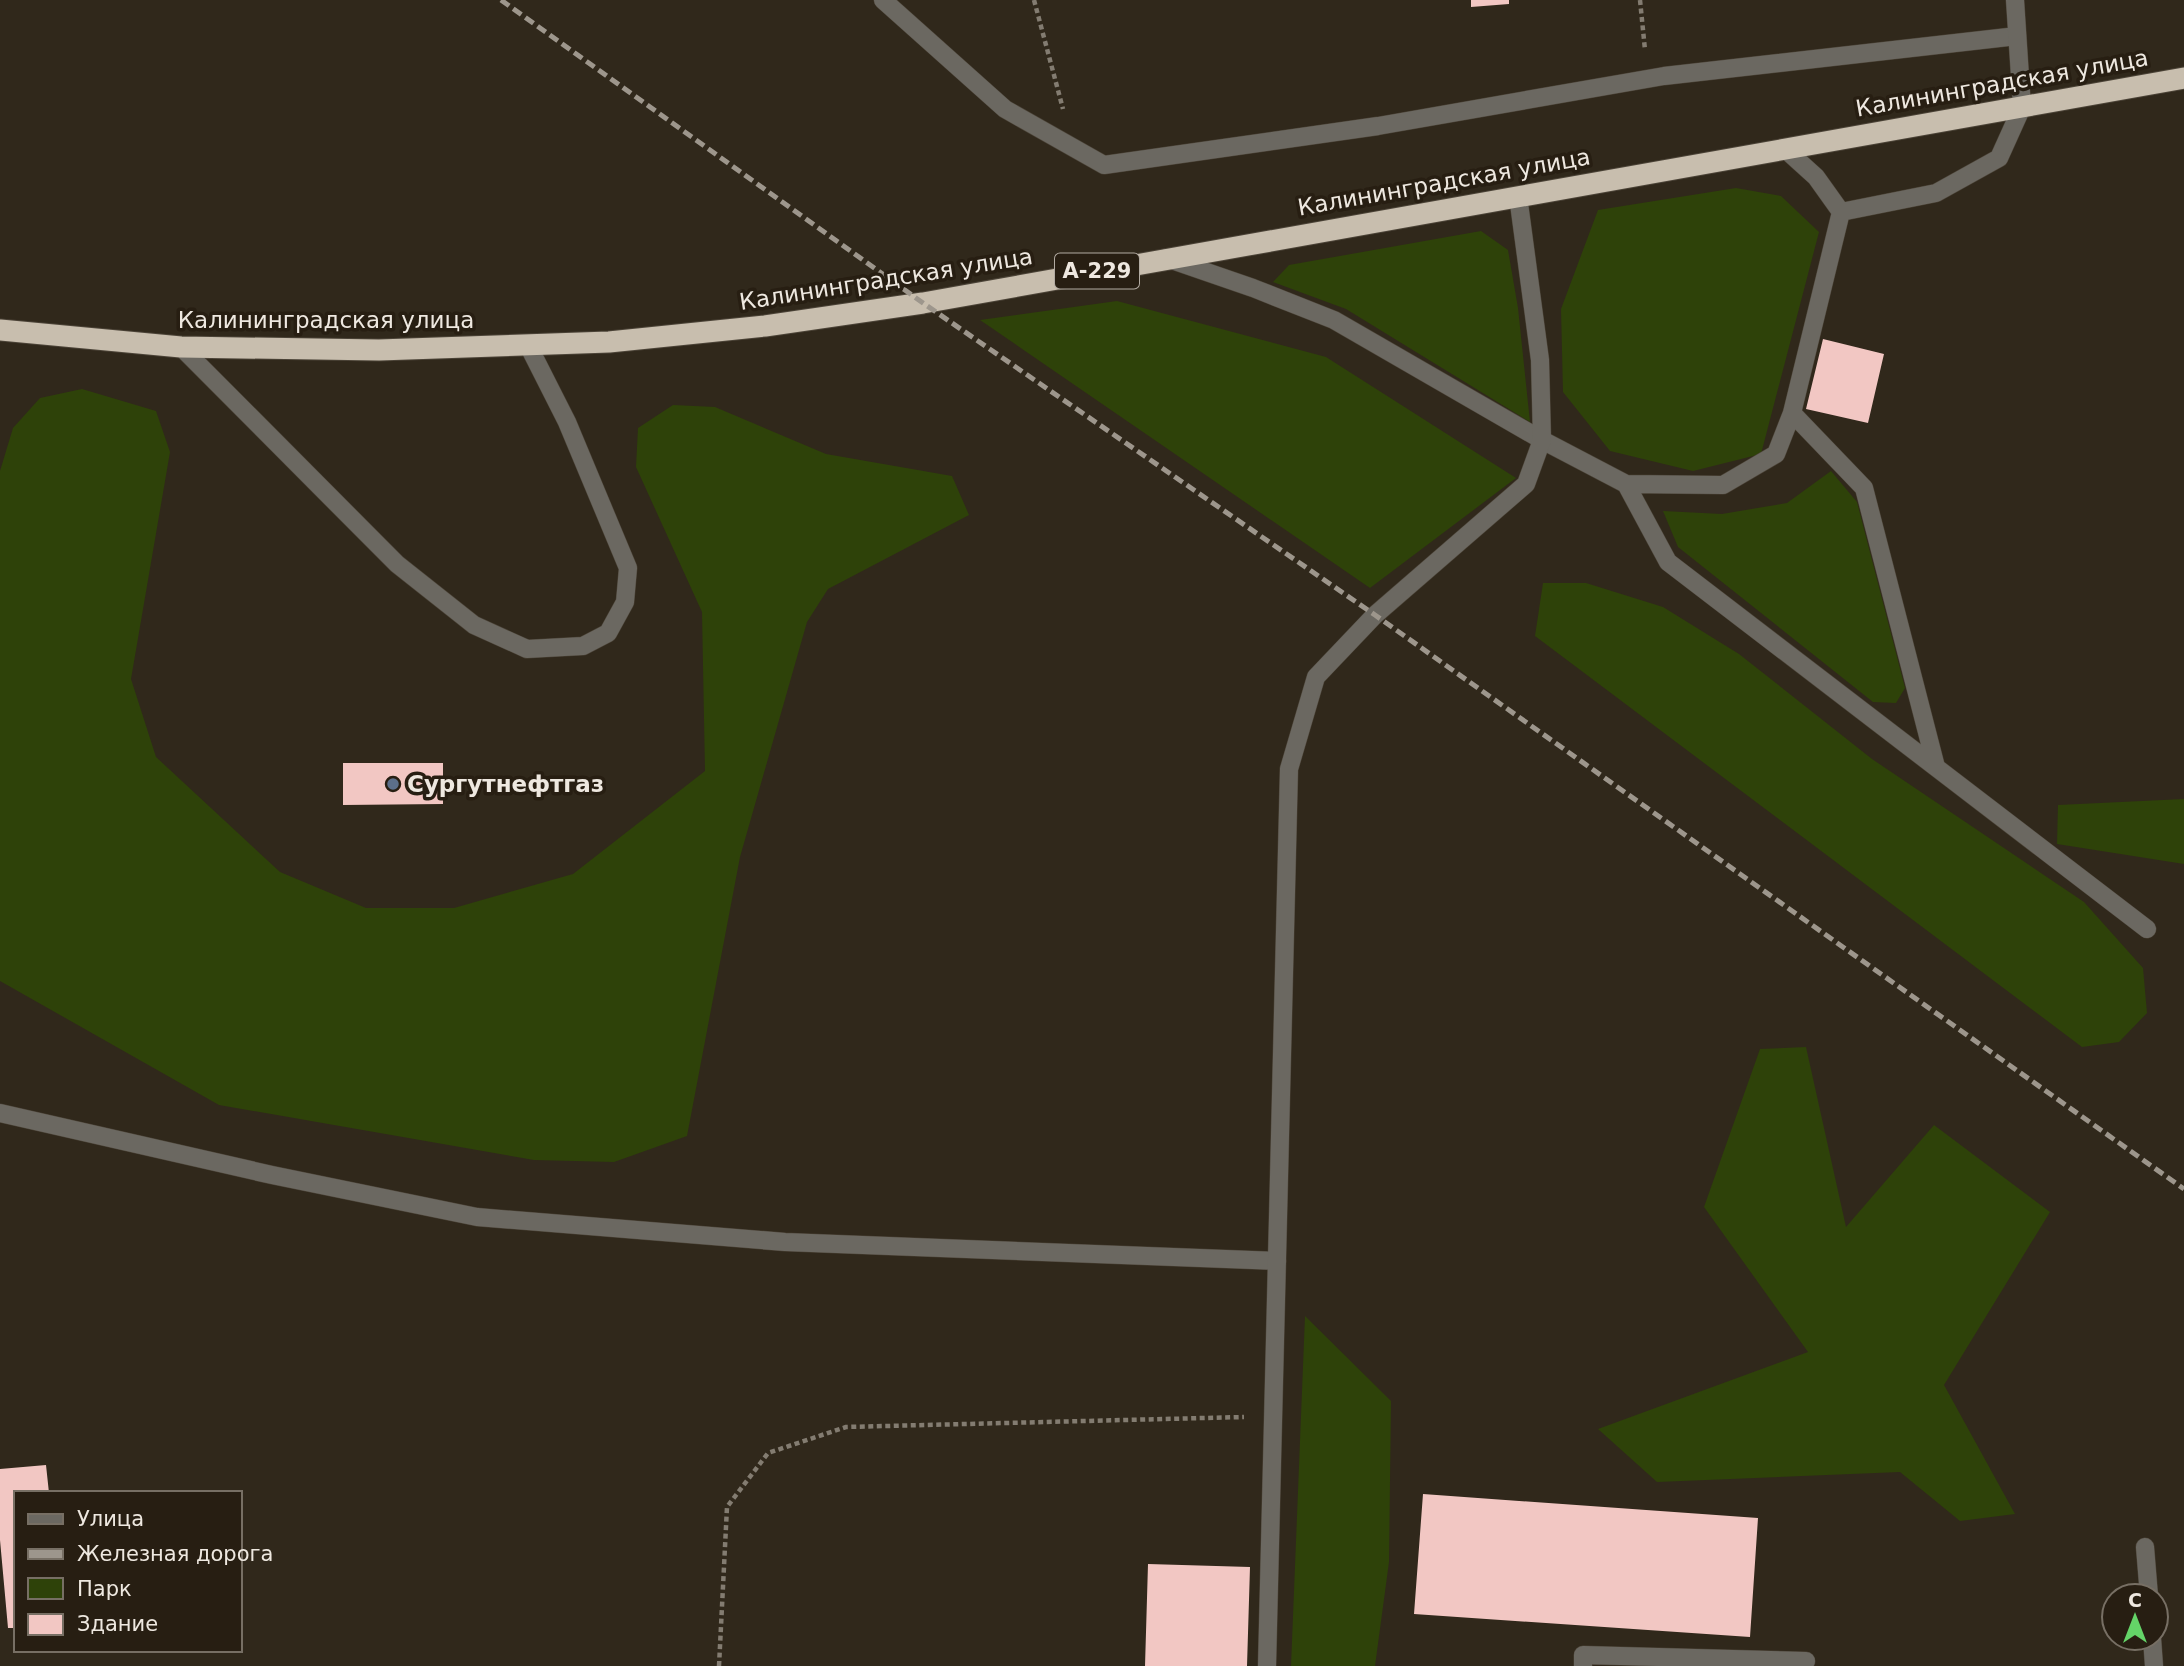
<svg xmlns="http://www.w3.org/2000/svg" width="2184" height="1666" font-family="'DejaVu Sans',sans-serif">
<rect width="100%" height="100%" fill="#30281b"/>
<path fill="#2e4209" d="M 1736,188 L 1781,196 L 1819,232 L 1761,454 L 1693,471 L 1610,451 L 1563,392 L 1561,309 L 1598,210 Z
M 1481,231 L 1508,250 L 1518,308 L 1530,422 L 1346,309 L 1273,282 L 1289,265 Z
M 1117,301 L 1326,357 L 1516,478 L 1370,588 L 980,320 Z
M 82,389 L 156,411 L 170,452 L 131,679 L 156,757 L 280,872 L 366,908 L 454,908 L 573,874 L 705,771 L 702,612 L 636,467 L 638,428 L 673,405 L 715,407 L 826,454 L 952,476 L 969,515 L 828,589 L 807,622 L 740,857 L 687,1136 L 614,1162 L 534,1160 L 219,1105 L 0,981 L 0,471 L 13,428 L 40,398 Z
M 1831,471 L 1857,502 L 1905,688 L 1896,703 L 1873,702 L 1678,547 L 1663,511 L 1722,514 L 1787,503 Z
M 1543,583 L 1586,583 L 1663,607 L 1739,654 L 1872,759 L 2084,902 L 2143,968 L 2147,1013 L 2119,1042 L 2082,1047 L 1535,636 Z
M 2184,799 L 2184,864 L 2057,844 L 2058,805 Z
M 1806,1047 L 1846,1227 L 1934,1125 L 2050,1212 L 1944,1385 L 2015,1514 L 1960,1521 L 1900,1472 L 1657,1482 L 1598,1429 L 1808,1352 L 1704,1207 L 1760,1049 Z
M 1305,1316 L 1391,1401 L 1389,1562 L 1375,1666 L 1291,1666 Z"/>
<path fill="#f2c7c3" d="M 1471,0 L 1509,0 L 1509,4 L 1471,7 Z
M 1823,339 L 1884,354 L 1868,423 L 1806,409 Z
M 343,763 L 443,763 L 443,804 L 343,805 Z
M 46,1465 L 49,1493 L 16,1493 L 16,1628 L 8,1628 L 0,1540 L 0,1469 Z
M 1423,1494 L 1758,1518 L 1750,1637 L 1414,1614 Z
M 1148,1564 L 1250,1567 L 1247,1666 L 1145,1666 Z"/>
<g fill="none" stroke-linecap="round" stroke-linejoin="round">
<defs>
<path id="lane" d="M 883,0 L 1005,109 L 1104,165 L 1378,126 L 1664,76 L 2017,36
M 1841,212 L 1936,193 L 1999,158 L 2022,107
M 1166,258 L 1253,288 L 1334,320 L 1542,440 L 1626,484 L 1723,485 L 1776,454 L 1792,413 L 1841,212 L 1816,177 L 1784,148
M 181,347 L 397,564 L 474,625 L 527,649 L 583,646 L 608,633 L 625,602 L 628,568 L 567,422 L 528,345
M 1792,413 L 1864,488 L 1936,767
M 1626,484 L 1668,562 L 2147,929
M 0,1113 L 272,1175 L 477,1217 L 785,1242 L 1277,1261
M 2145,1547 L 2149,1596
M 2152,1638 L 2154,1666
M 1583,1666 L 1583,1655 L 1806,1661"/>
<path id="street" d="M 2015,0 L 2022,107
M 1267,1666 L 1289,769 L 1316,677 L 1375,615 L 1526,484 L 1542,440 L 1540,360 L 1518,196"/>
<path id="highway" d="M 0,330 L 181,347 L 379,350 L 609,342 L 765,326 L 923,303 L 2184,78"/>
</defs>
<use href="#lane" stroke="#4b4337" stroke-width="19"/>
<use href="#street" stroke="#4b4337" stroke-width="19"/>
<use href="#highway" stroke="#4b4337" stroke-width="23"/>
<path stroke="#837c71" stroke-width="4.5" stroke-dasharray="5 3.5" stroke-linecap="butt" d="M 1034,0 L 1063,109
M 1640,0 L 1645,50
M 719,1666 L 727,1507 L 768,1453 L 846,1427 L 1244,1417"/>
<use href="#lane" stroke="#6b6861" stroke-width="18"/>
<use href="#street" stroke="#6b6861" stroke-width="18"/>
<use href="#highway" stroke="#c8beae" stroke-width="21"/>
<path stroke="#9d968c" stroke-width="5" stroke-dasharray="10 5" stroke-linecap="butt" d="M 501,0 L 923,303 L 1375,615 L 2184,1189"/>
</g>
<circle fill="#5c6f8a" stroke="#271e12" stroke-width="2.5" cx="393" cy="784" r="7"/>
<g text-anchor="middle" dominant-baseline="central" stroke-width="7" stroke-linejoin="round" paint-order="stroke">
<rect fill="#271e12" stroke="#b2aba2" stroke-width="2" x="1055" y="253.5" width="84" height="35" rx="5"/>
<g font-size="21" font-weight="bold" fill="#eee8e0">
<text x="1097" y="271">А-229</text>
</g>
<g font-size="23" fill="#eee8e0" stroke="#271e12">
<text transform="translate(2002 83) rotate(-10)">Калининградская улица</text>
<text transform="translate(1444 182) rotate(-10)">Калининградская улица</text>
<text transform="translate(886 279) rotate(-9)">Калининградская улица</text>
<text x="326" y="320">Калининградская улица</text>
</g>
<g font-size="23" font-weight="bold" fill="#eee8e0" stroke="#271e12" text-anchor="start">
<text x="407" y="784">Сургутнефтгаз</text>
</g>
</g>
<rect x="14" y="1491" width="228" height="161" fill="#271e12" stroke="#776f64" stroke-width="2"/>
<rect x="28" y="1514" width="35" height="10" fill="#6b6861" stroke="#776f64" stroke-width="2"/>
<text x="77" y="1526" font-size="21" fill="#eee8e0">Улица</text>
<rect x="28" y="1549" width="35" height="10" fill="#9d968c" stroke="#776f64" stroke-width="2"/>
<text x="77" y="1561" font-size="21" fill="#eee8e0">Железная дорога</text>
<rect x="28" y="1578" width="35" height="21" fill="#2e4209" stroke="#776f64" stroke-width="2"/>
<text x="77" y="1596" font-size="21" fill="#eee8e0">Парк</text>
<rect x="28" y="1614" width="35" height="21" fill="#f2c7c3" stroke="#776f64" stroke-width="2"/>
<text x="77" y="1631" font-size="21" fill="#eee8e0">Здание</text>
<g transform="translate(2135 1617)"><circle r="33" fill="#271e12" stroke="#776f64" stroke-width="2"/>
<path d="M0-5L12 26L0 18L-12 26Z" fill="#64d468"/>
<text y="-10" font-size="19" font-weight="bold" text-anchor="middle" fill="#eee8e0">С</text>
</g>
</svg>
